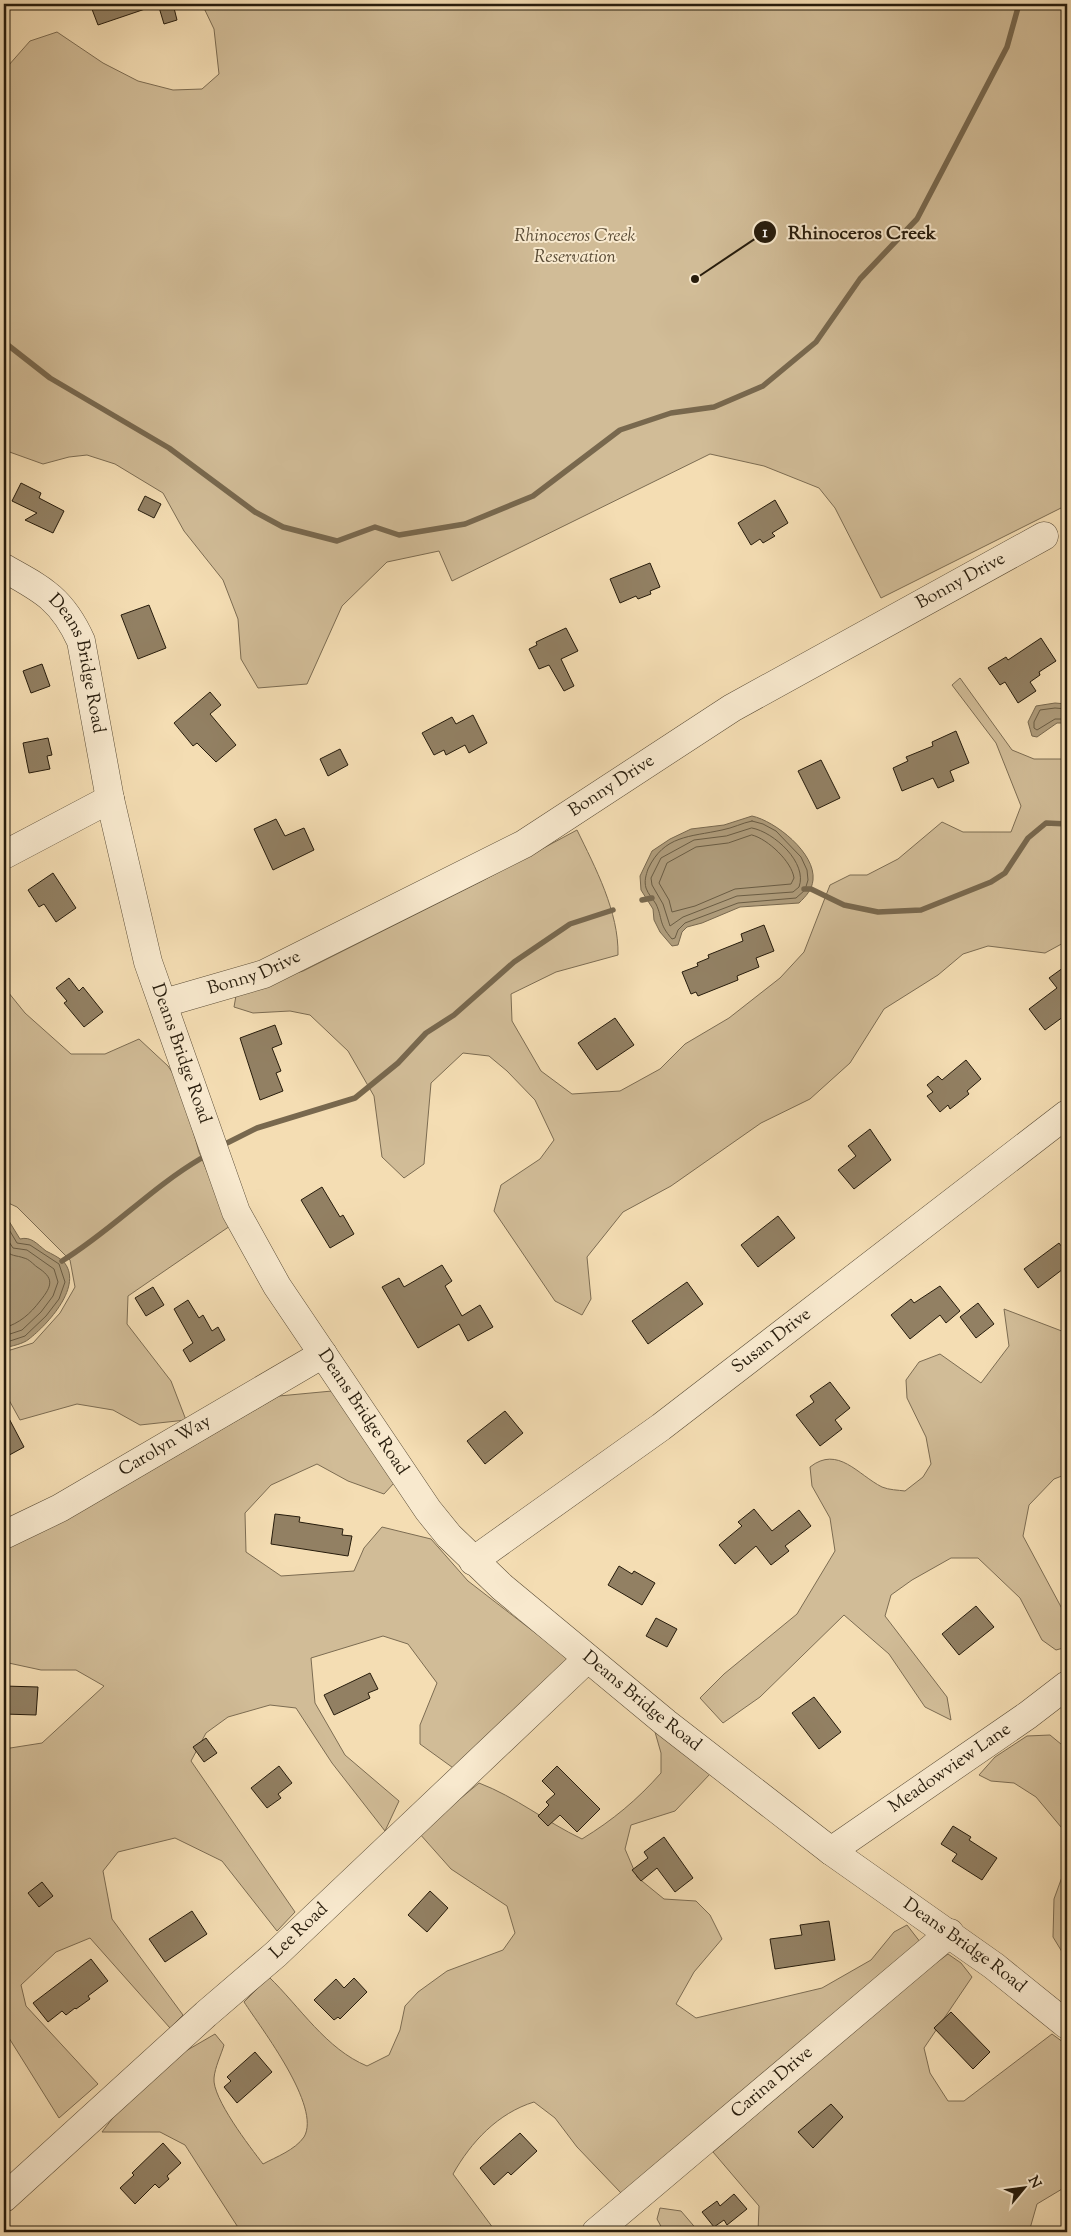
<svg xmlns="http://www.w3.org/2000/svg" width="1071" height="2236" font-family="'Sorts Mill Goudy',serif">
<rect width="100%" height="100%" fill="#f4ddb3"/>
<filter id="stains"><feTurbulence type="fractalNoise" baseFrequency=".004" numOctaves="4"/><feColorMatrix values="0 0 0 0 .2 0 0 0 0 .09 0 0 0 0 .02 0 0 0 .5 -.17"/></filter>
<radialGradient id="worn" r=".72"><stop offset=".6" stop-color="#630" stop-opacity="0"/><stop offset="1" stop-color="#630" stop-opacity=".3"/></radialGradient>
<path fill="#d1bc97" stroke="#7c6c52" d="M 202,4 L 1067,4 L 1067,505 L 881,598 L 835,508 L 819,488 L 764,466 L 710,454 L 452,581 L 439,551 L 387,562 L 342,606 L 307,684 L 258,688 L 241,659 L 238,619 L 223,580 L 184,531 L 163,493 L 115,464 L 87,455 L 69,457 L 43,464 L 4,450 L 4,78 L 8,66 L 30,41 L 57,32 L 103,63 L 138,81 L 173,90 L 202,89 L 219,74 L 214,29 Z
M 960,678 L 1012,750 L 1034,759 L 1067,759 L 1067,855 L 1063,864 L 1067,867 L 1067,941 L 1045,953 L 988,946 L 963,954 L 938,975 L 884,1009 L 850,1063 L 810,1099 L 761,1123 L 671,1186 L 623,1212 L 587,1257 L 591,1299 L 582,1315 L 555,1301 L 494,1211 L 501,1185 L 540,1159 L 554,1140 L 535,1100 L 507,1071 L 489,1056 L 463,1053 L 431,1083 L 424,1164 L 404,1178 L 382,1157 L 374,1096 L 348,1051 L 310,1015 L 290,1011 L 253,1013 L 234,1007 L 237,990 L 303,971 L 482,881 L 577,830 C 595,867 619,912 618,955 L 556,972 L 511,994 L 512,1021 L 541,1071 L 572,1094 L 620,1091 L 660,1069 L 685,1044 L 729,1018 L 780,978 L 804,952 L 830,885 L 850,875 L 867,875 L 898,859 L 942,822 L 963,832 L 1011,832 L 1021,806 L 996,743 L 952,685 Z
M 4,987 L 25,1013 L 71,1054 L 105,1054 L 139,1039 L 168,1066 L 180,1084 L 199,1152 L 230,1226 L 128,1296 L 127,1324 L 171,1381 L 186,1420 L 140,1425 L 113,1410 L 77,1404 L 20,1420 L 4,1391 L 4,1352 L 33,1343 L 60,1313 L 75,1287 L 70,1260 L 17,1207 L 4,1201 Z
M 1004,1309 L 1067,1333 L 1067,1474 L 1054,1479 L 1029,1505 L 1023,1536 L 1067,1618 L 1067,1647 L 1056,1650 L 1042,1640 L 1020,1598 L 978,1558 L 951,1558 L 912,1580 L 891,1595 L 885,1616 L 947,1697 L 951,1720 L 925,1707 L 889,1654 L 844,1615 L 760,1697 L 723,1723 L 700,1698 L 724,1674 L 797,1614 L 835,1551 L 830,1518 L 812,1486 L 810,1467 C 838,1445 858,1475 882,1487 C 889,1490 898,1490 905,1491 L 923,1477 L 931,1464 L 926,1437 L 907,1398 L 906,1380 L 919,1362 L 940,1354 L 981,1383 L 1009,1346 Z
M 332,1391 L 394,1483 L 384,1494 L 348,1481 L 317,1464 L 271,1485 L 245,1513 L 246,1552 L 281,1576 L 354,1571 L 364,1548 L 382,1527 L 431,1539 L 468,1581 L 573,1662 L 456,1770 L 420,1744 L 420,1725 L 437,1683 L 408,1644 L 383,1636 L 311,1658 L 315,1703 L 345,1755 L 399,1801 L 385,1831 L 332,1763 L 296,1708 L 270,1705 L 228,1717 L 206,1733 L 191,1761 L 295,1912 L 277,1931 L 222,1861 L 175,1838 L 118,1852 L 103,1871 L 112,1919 L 183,2015 L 170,2028 L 90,1938 L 56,1952 L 21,1985 L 26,2006 L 98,2084 L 59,2118 L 4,2030 L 4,1749 L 42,1743 L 104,1686 L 76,1670 L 41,1670 L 4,1662 L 4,1547 L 66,1520 L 279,1396 Z
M 655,1732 L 669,1738 L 710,1774 L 675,1811 L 631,1825 L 625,1849 L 637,1877 L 664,1899 L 696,1901 L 710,1915 L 722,1939 L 694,1972 L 676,2004 L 696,2018 L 822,1988 L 871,1960 L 894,1932 L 907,1925 L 924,1947 L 621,2193 L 577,2147 L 555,2118 L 534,2102 C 498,2113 471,2142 453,2174 L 496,2232 L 241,2232 L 185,2145 L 160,2132 L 102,2132 L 125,2102 L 184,2052 L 215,2034 L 224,2045 C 221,2055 215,2067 214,2078 C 212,2098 250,2147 263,2164 C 276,2157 295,2150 304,2137 C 322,2107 261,2028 244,2002 L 269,1977 C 300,2007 326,2049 367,2066 L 389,2055 L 400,2030 L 405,2006 L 418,1992 L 447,1971 L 503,1950 L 515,1933 L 507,1906 L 451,1869 L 419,1833 L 479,1783 C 516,1797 546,1822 582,1839 C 613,1820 637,1800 661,1773 L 661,1753 Z
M 1050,1735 L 1067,1749 L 1067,1960 L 1053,1937 L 1054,1899 L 1066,1866 L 1066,1833 L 1036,1797 L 1014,1783 L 991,1781 L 979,1775 L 995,1757 L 1027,1736 Z
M 948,1954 L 961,1963 L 972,1977 L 924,2048 L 930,2073 L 948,2101 L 964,2101 L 1052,2034 L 1067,2045 L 1067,2186 L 1037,2204 L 1029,2232 L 758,2232 L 759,2206 L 713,2152 L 920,1975 Z
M 660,2208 L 681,2211 L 699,2232 L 664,2232 L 657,2219 Z"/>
<path fill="#ae9b7a" stroke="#78684e" d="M 1055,703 L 1067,704 L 1067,723 L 1057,723 L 1037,737 L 1032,736 L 1028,722 L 1036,706 Z
M 752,816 C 775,821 816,853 813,880 C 812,890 806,896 799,903 L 740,907 L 702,923 L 687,927 L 682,932 L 678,945 L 672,946 L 660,932 L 654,920 L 653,909 L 641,890 L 640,876 L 652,851 L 670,839 L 691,829 L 724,825 Z
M 4,1213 L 20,1239 C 31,1236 37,1244 46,1251 C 52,1254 58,1257 63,1261 C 85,1285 47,1325 29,1339 C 23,1344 12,1346 4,1348 Z"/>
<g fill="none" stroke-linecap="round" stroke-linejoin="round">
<path stroke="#6a5c43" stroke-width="1" d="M 1067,709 L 1055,708 L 1040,710 L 1034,722 L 1034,728 L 1037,730 L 1055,719 L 1067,719
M 752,821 L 763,824 L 776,831 L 801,857 L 807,870 L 808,880 L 805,890 L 796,898 L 738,903 L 685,923 L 678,930 L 675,938 L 672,939 C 658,923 663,919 656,904 C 653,899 648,894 646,888 C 644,881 646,875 648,869 C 664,835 690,837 722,830 C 733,828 742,823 752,821 Z
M 752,828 C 774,832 808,863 799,887 L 793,892 L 737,896 L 683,917 L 670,926 L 663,904 L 652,885 L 651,878 L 661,858 L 694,840 L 726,836 Z
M 752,835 C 768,839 792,862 794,878 L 791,884 L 735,889 L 695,906 L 672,912 L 669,900 L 659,883 L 667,863 L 696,847 L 728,843 Z
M 4,1221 L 17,1243 L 30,1245 L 59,1264 L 65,1282 L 59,1299 L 46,1316 L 25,1336 L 4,1343
M 4,1234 L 13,1248 L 27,1250 L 54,1269 L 58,1282 L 53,1296 L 41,1312 L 22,1330 L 4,1336
M 4,1249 C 11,1257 16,1255 24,1258 C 29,1259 33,1264 37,1267 C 54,1278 53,1285 40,1301 C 30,1314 20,1323 4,1328"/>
<path stroke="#78684e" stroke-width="5.5" d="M 4,342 L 50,378 L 169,448 L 255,512 L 283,527 L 337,541 L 375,527 L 399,535 L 465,524 L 533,496 L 620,430 L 671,413 L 714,407 L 763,386 L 816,342 L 860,279 L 917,219 L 1007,47 L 1019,4
M 804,889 L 811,889 L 844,905 L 878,912 L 921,910 L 991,882 L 1005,873 L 1028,838 L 1046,823 L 1067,824
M 642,900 L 652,898
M 227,1143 L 257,1128 L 355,1098 L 398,1063 L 426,1033 L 454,1015 L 514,962 L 570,924 L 613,910
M 62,1261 C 111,1231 151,1188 200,1159"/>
</g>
<path fill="#928063" stroke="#271c0c" d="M 90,4 L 153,4 L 154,6 L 98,25 Z
M 158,4 L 173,4 L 177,20 L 164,24 Z
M 21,483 L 41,493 L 39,498 L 64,511 L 53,533 L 25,520 L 37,513 L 12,501 Z
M 145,496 L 161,504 L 154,518 L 138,510 Z
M 775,500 L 788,523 L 772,533 L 775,536 L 763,543 L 760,539 L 751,545 L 738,523 Z
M 650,563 L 660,587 L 650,591 L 651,594 L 638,599 L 636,596 L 620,603 L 610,579 Z
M 149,605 L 166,648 L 138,659 L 121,615 Z
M 566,628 L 578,651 L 561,659 L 574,686 L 564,691 L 549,665 L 539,669 L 529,649 L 537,645 L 536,642 Z
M 1041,638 L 1056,661 L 1039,672 L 1040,675 L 1030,682 L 1036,691 L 1018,703 L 1005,682 L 1000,685 L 988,668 L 1006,657 L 1008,660 Z
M 42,664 L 50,686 L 31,693 L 23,671 Z
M 210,692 L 221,705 L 210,714 L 236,745 L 216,762 L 197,743 L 193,746 L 174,723 Z
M 473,715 L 487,743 L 469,753 L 465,745 L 446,755 L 444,750 L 434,755 L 422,733 L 452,717 L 456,724 Z
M 956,731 L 969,763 L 950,771 L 954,781 L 938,788 L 933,778 L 902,791 L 893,768 L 908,761 L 906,757 L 933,746 L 932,742 Z
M 48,738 L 52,755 L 47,756 L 50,769 L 29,773 L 23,743 Z
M 340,749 L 348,765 L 328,776 L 320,759 Z
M 821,760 L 840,798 L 817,809 L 798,771 Z
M 276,819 L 285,836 L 304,828 L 314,850 L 273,870 L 254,829 Z
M 53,873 L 76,908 L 56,922 L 44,904 L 39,907 L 28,890 Z
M 764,925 L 774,951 L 756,958 L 759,967 L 737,976 L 738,980 L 698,996 L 696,992 L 691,994 L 682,972 L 698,966 L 697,963 L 709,958 L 708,955 L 743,941 L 741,934 Z
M 1067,965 L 1067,1014 L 1045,1030 L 1029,1009 L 1057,988 L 1049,978 Z
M 69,978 L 79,991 L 83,987 L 103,1012 L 84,1027 L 64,1003 L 67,1001 L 56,988 Z
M 615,1018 L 634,1045 L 597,1070 L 578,1043 Z
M 275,1025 L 282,1044 L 272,1048 L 281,1071 L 276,1073 L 283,1091 L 260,1100 L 240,1038 Z
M 966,1060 L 981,1079 L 967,1091 L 969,1094 L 950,1109 L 948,1105 L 940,1112 L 927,1096 L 933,1092 L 927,1085 L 938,1076 L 942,1080 Z
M 870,1129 L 891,1160 L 854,1189 L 838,1170 L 856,1156 L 848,1146 Z
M 322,1187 L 340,1217 L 343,1215 L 354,1234 L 330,1248 L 301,1200 Z
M 778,1216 L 795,1238 L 758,1267 L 741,1245 Z
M 1059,1243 L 1067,1254 L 1067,1266 L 1038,1288 L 1024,1269 Z
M 442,1265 L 452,1281 L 445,1286 L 462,1316 L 480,1305 L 493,1327 L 468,1341 L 459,1324 L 418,1348 L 382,1287 L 399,1278 L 404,1287 Z
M 687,1282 L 703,1304 L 648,1344 L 632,1321 Z
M 940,1286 L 960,1311 L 946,1323 L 940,1315 L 910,1339 L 891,1315 L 911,1299 L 914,1303 Z
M 153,1287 L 164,1305 L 146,1316 L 135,1298 Z
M 188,1300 L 199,1318 L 203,1315 L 212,1331 L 218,1327 L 225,1340 L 190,1362 L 183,1350 L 193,1343 L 174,1309 Z
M 978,1303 L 994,1324 L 976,1338 L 960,1317 Z
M 830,1382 L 850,1408 L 835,1420 L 842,1429 L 820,1446 L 796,1415 L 814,1402 L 810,1396 Z
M 4,1409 L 24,1447 L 4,1458 Z
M 505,1411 L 523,1433 L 485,1464 L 467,1441 Z
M 754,1509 L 772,1531 L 799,1510 L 811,1526 L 785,1546 L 789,1551 L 771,1565 L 756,1546 L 735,1564 L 719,1545 L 742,1526 L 738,1522 Z
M 275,1514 L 300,1517 L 299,1522 L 343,1529 L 342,1535 L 352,1536 L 348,1556 L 271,1544 Z
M 619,1566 L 632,1574 L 634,1571 L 655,1583 L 642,1605 L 608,1585 Z
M 976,1606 L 994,1627 L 959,1655 L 942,1634 Z
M 656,1618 L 677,1629 L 667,1647 L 646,1636 Z
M 370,1673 L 378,1689 L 368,1693 L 370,1698 L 334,1715 L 324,1695 Z
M 4,1686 L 38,1687 L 36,1715 L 4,1714 Z
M 814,1697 L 841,1732 L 819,1749 L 792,1713 Z
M 206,1738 L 217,1753 L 204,1762 L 193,1747 Z
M 279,1766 L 292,1783 L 278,1794 L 281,1798 L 267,1808 L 251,1788 Z
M 557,1766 L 600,1809 L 577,1832 L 560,1815 L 548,1826 L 538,1816 L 549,1805 L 546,1802 L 555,1794 L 542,1781 Z
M 953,1826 L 971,1837 L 969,1840 L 997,1858 L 982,1880 L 952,1861 L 957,1854 L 941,1844 Z
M 664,1837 L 693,1878 L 675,1892 L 657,1868 L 641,1881 L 632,1870 L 648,1858 L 644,1852 Z
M 42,1882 L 53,1896 L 39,1907 L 28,1893 Z
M 430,1891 L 448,1908 L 427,1932 L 408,1915 Z
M 192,1911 L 207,1934 L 165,1962 L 149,1939 Z
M 829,1921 L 835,1960 L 775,1969 L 770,1939 L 802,1935 L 800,1925 Z
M 91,1959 L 108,1981 L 88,1996 L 90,1999 L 76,2009 L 75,2008 L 66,2015 L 62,2011 L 48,2022 L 33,2003 Z
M 354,1978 L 367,1992 L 340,2019 L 338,2017 L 334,2020 L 314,2000 L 336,1979 L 344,1988 Z
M 951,2012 L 990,2052 L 973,2069 L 934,2028 Z
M 255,2052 L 272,2072 L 237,2103 L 224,2087 L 231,2081 L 227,2077 Z
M 831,2104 L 843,2117 L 813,2148 L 798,2132 Z
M 520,2133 L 537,2151 L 511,2175 L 508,2172 L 494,2185 L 480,2168 Z
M 163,2143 L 181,2163 L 167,2176 L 169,2179 L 159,2188 L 155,2184 L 135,2204 L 120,2188 L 134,2175 L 132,2173 Z
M 734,2194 L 747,2209 L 727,2225 L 724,2220 L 714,2227 L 702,2212 L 717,2201 L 720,2206 Z"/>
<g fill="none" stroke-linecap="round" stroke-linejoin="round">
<defs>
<g id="minor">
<path id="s1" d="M 4,568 C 42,589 62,599 81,641 L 110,799 L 148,962 L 236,1212 L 277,1286 L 428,1510 L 449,1536 L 502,1587 L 666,1723 L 831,1851 L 994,1966 L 1067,2025"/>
<path d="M 4,855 L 110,799"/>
<path id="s2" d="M 164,1003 L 264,974 L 524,844 L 732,708 L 1044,536"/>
<path id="s3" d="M 4,1535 L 60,1508 L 323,1354"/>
<path id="s4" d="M 473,1561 L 661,1427 L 1067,1114"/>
<path id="s5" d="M 831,1851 L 1028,1715 L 1067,1685"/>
<path id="s6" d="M 4,2198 L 206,2014 L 276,1954 L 587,1659"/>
<path id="s7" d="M 596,2232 L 950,1933"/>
</g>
</defs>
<use href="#minor" stroke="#5a4c36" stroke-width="29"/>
<use href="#minor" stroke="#f8e9ce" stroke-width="28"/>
</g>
<g text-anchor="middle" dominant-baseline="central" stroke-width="4" stroke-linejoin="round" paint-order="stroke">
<g font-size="18" font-style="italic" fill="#5a4c36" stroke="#f8e9ce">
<text x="575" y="237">Rhinoceros Creek<tspan x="575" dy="21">Reservation</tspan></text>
</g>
<g font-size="18" fill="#271c0c" stroke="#f8e9ce">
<text stroke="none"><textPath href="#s2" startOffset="905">Bonny Drive</textPath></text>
<text stroke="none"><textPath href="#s1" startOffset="129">Deans Bridge Road</textPath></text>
<text stroke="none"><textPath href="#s2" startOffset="500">Bonny Drive</textPath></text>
<text stroke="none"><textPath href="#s2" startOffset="95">Bonny Drive</textPath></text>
<text stroke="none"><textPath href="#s1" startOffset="534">Deans Bridge Road</textPath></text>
<text stroke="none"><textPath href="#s4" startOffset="371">Susan Drive</textPath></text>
<text stroke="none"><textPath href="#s1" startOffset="939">Deans Bridge Road</textPath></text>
<text stroke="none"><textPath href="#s3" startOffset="184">Carolyn Way</textPath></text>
<text stroke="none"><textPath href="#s1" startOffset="1344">Deans Bridge Road</textPath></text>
<text stroke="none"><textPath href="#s5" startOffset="145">Meadowview Lane</textPath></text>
<text stroke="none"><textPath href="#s6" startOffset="398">Lee Road</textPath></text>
<text stroke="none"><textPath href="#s1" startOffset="1749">Deans Bridge Road</textPath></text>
<text stroke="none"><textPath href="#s7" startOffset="231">Carina Drive</textPath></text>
</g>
</g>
<path fill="none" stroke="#271c0c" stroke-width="2" d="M695 279L765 232"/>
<g fill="#271c0c" stroke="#f8e9ce" stroke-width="2">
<circle cx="695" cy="279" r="5"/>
<circle cx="765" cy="232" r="12"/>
</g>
<g font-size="15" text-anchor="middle" font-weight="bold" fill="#fff">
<text x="765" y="237">1</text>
</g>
<g font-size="19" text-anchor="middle" font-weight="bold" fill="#271c0c" stroke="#f8e9ce" stroke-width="4" stroke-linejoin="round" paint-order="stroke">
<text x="862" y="239">Rhinoceros Creek</text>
</g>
<rect width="1071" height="2236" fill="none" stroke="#f4ddb3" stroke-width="20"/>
<rect x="5" y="5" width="1061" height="2226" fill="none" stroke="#271c0c" stroke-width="2.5"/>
<rect x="10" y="10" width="1051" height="2216" fill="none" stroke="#271c0c"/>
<g transform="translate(1024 2188) rotate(61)" stroke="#f8e9ce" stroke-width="4" paint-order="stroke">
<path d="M0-4L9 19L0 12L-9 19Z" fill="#271c0c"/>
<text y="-8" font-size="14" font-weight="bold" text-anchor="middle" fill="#271c0c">N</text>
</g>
<rect width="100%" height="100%" filter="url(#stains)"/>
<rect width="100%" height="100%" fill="url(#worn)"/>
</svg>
